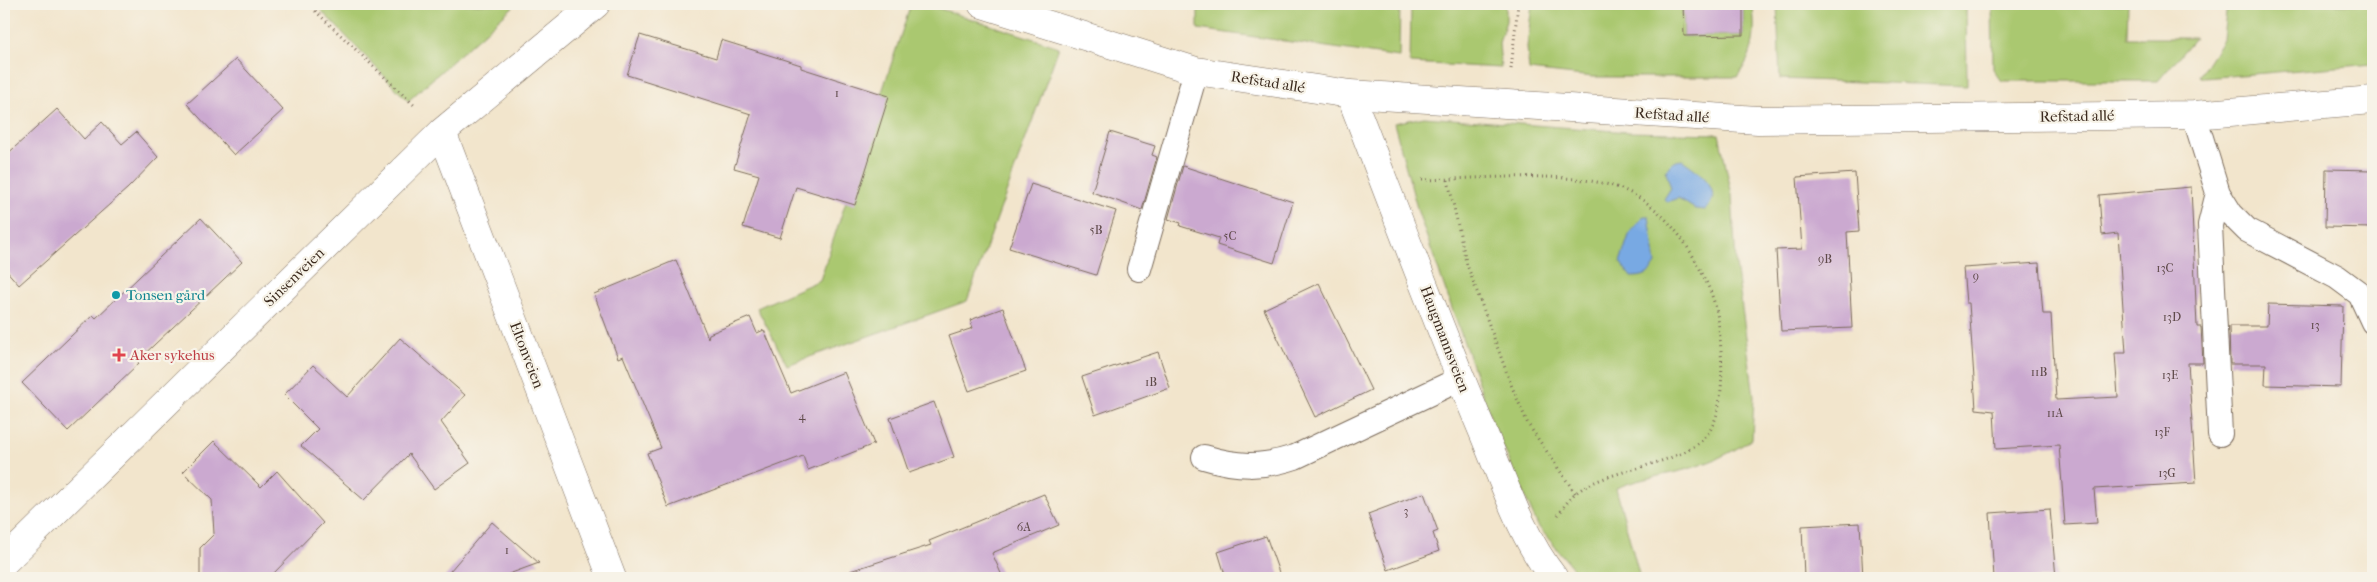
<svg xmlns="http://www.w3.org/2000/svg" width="2377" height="582" font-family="'IM FELL French Canon',serif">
<rect width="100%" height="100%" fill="#f7f3e8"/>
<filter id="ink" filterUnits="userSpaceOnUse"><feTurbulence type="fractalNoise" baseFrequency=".02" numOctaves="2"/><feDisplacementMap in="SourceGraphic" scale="10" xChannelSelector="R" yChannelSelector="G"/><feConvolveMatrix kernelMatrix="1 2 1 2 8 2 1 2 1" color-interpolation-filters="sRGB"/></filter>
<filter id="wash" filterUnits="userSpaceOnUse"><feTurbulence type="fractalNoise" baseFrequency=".0096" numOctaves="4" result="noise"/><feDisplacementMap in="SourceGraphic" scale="20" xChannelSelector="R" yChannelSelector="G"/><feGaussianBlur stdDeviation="1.12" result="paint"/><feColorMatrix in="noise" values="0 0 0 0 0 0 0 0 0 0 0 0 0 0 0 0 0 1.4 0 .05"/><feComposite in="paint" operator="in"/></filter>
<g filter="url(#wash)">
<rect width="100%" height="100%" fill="#f2e5cc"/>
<path fill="#aac86f" stroke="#727946" d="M 315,4 L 516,4 L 408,101 Z
M 911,4 L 925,4 L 1059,47 L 967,301 L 787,365 L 757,308 L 820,280 Z
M 1198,4 L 1400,4 L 1399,57 L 1198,29 Z
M 1411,4 L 1506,4 L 1506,21 L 1499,43 L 1501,68 L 1410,63 Z
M 1532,4 L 1683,4 L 1684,36 L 1743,35 L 1743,8 L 1753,8 C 1756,36 1754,54 1737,77 L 1593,77 L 1529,70 L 1527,47 Z
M 1777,4 L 1966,4 L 1967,86 L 1780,79 Z
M 1992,4 L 2128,4 L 2127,38 L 2195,38 L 2158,81 L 2002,81 L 1993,69 Z
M 2227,4 L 2373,4 L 2373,64 L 2204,78 L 2199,76 L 2223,39 Z
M 1424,117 L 1629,132 L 1719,134 L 1732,195 L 1736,264 L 1754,396 L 1752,439 C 1737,449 1721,458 1703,464 C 1675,475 1645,476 1616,488 L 1640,578 L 1581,578 L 1538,526 L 1491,419 L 1418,212 L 1394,123 Z"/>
<path fill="#78a9e3" stroke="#5a6a80" d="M 1682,160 C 1699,171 1726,191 1705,210 L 1695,209 L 1678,198 L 1667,202 L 1664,199 L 1671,188 L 1666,172 C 1669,164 1673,161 1682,160 Z
M 1644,216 L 1649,216 L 1656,264 C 1649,275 1644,277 1631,277 L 1620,262 L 1630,232 Z"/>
<g id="blocks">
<path fill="#cba9d0" d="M 1683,4 L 1743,4 L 1743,35 L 1684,36 Z
M 640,35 L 716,58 L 721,40 L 801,65 L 801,68 L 889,96 L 855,205 L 796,187 L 780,238 L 743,227 L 759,175 L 734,168 L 751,114 L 627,75 Z
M 236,59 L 283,110 L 234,155 L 187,104 Z
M 57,109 L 84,139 L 102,122 L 122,144 L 136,132 L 158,157 L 128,188 L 19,285 L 4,268 L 4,157 Z
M 1110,132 L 1155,146 L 1152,155 L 1157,157 L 1142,210 L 1092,192 Z
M 1183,166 L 1293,202 L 1274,263 L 1217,245 L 1219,238 L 1180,226 L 1181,223 L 1168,219 Z
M 2326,169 L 2373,170 L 2373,228 L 2325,227 Z
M 1855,173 L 1859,231 L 1847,232 L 1852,328 L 1781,331 L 1776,250 L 1802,249 L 1797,177 Z
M 1031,184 L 1116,211 L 1096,275 L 1009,248 Z
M 2191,187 L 2197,327 L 2201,327 L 2203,363 L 2188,363 L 2196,483 L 2094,489 L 2097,523 L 2065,525 L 2059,445 L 1996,449 L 1994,411 L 1976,409 L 1969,303 L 1966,303 L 1963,268 L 2039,263 L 2043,314 L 2051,314 L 2056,400 L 2118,397 L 2115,353 L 2126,353 L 2118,233 L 2102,235 L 2099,195 Z
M 201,218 L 242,262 L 137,361 L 139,363 L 68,431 L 22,383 L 93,315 L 96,318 Z
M 676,260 L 708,338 L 709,334 L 750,317 L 757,333 L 764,330 L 791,393 L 844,372 L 874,444 L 808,470 L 803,456 L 668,507 L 647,453 L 661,448 L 623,356 L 618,358 L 594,294 Z
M 1319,283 L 1371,390 L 1315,417 L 1264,309 Z
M 2268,304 L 2343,306 L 2341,387 L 2265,385 L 2266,364 L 2230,364 L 2229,326 L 2267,326 Z
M 1003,308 L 1026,371 L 969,391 L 949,336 L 973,328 L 970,320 Z
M 400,338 L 465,395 L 441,422 L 470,463 L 434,489 L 409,454 L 364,500 L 301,446 L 318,429 L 284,395 L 313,365 L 347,397 Z
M 1158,352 L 1170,388 L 1095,415 L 1082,377 Z
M 934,402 L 954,457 L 909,473 L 890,418 Z
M 214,441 L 261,487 L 277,471 L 323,523 L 269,578 L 200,578 L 200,548 L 214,534 L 212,500 L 183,472 Z
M 1424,493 L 1438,531 L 1433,533 L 1439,551 L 1388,570 L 1368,514 Z
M 1044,494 L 1059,525 L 992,553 L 1003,578 L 851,578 L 850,571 L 931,545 L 929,541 Z
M 2050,509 L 2056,578 L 1994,578 L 1990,513 Z
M 492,522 L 539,563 L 498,578 L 444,578 Z
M 1860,523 L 1863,578 L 1804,578 L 1802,526 Z
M 1266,536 L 1281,578 L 1226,578 L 1218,552 Z"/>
</g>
</g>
<g filter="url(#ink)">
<use href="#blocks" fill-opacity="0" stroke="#7b6b5b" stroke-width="1"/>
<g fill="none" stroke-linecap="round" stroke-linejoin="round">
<defs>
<path id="lane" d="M 2194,115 L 2218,193 L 2231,214 L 2247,230 L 2337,277 L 2360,294 L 2373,322
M 2218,193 L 2210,225 L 2220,434
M 1139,269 L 1196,71
M 1204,457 C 1237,467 1262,468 1295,457 L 1460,379"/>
<path id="street" d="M 982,4 L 1196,71 L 1350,94 L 1758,120 L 2194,115 L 2373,100
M 1350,94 C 1394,207 1436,321 1483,432 C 1503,480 1522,538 1554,578
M 442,132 L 612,578
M 4,562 L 442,132 L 596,4"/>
</defs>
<use href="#lane" stroke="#7b6b5b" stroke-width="26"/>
<use href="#street" stroke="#7b6b5b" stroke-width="29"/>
<path stroke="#7b6b5b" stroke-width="3" stroke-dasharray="1 4" stroke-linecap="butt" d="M 308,4 L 416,107
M 1511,69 L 1518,4
M 1422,180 C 1477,179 1575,169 1624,190 C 1655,203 1678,230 1694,258 C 1706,280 1717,301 1719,328 C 1722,356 1726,406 1709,432 C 1687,466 1612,466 1577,492 C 1570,497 1564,507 1558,515
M 1448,180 L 1466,262 L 1512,387 L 1528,424 L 1575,493"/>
<use href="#lane" stroke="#fff" stroke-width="24"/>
<use href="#street" stroke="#fff" stroke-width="28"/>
</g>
</g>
<circle fill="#0f9aa8" stroke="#f7f3e8" stroke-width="2" cx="116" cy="295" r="5"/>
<path fill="#e0444e" stroke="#f7f3e8" stroke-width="2" d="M116.5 347.5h5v5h5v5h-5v5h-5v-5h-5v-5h5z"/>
<g text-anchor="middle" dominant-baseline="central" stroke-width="4.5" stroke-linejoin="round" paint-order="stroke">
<g font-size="12" fill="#5f4a4a">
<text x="837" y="93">1</text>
<text x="1096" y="230">5B</text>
<text x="1230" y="236">5C</text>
<text x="1825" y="259">9B</text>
<text x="2165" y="268">13C</text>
<text x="1976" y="276">9</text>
<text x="2172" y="317">13D</text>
<text x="2315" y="325">13</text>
<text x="2039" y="372">11B</text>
<text x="2170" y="375">13E</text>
<text x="1151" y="382">1B</text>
<text x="2055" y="413">11A</text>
<text x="802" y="416">4</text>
<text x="2162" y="432">13F</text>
<text x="2167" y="473">13G</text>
<text x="1406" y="511">3</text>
<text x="1024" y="527">6A</text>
<text x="507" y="550">1</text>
</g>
<g font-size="15" fill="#3b2a1e" stroke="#f7f3e8">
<text transform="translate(1268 82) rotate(9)">Refstad allé</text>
<text transform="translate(1672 115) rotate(4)">Refstad allé</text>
<text transform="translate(2077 116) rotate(-1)">Refstad allé</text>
<text transform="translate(294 277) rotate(-44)">Sinsenveien</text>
<text transform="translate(1445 339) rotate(69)">Haugmannsveien</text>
<text transform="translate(527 355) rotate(69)">Eltonveien</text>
</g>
<g font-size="15" fill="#0d838f" stroke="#f7f3e8" text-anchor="start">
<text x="126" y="295">Tonsen gård</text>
</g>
<g font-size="15" fill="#be3a42" stroke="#f7f3e8" text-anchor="start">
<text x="130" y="355">Aker sykehus</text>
</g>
</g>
<rect width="2377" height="582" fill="none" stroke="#f7f3e8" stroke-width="20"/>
</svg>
